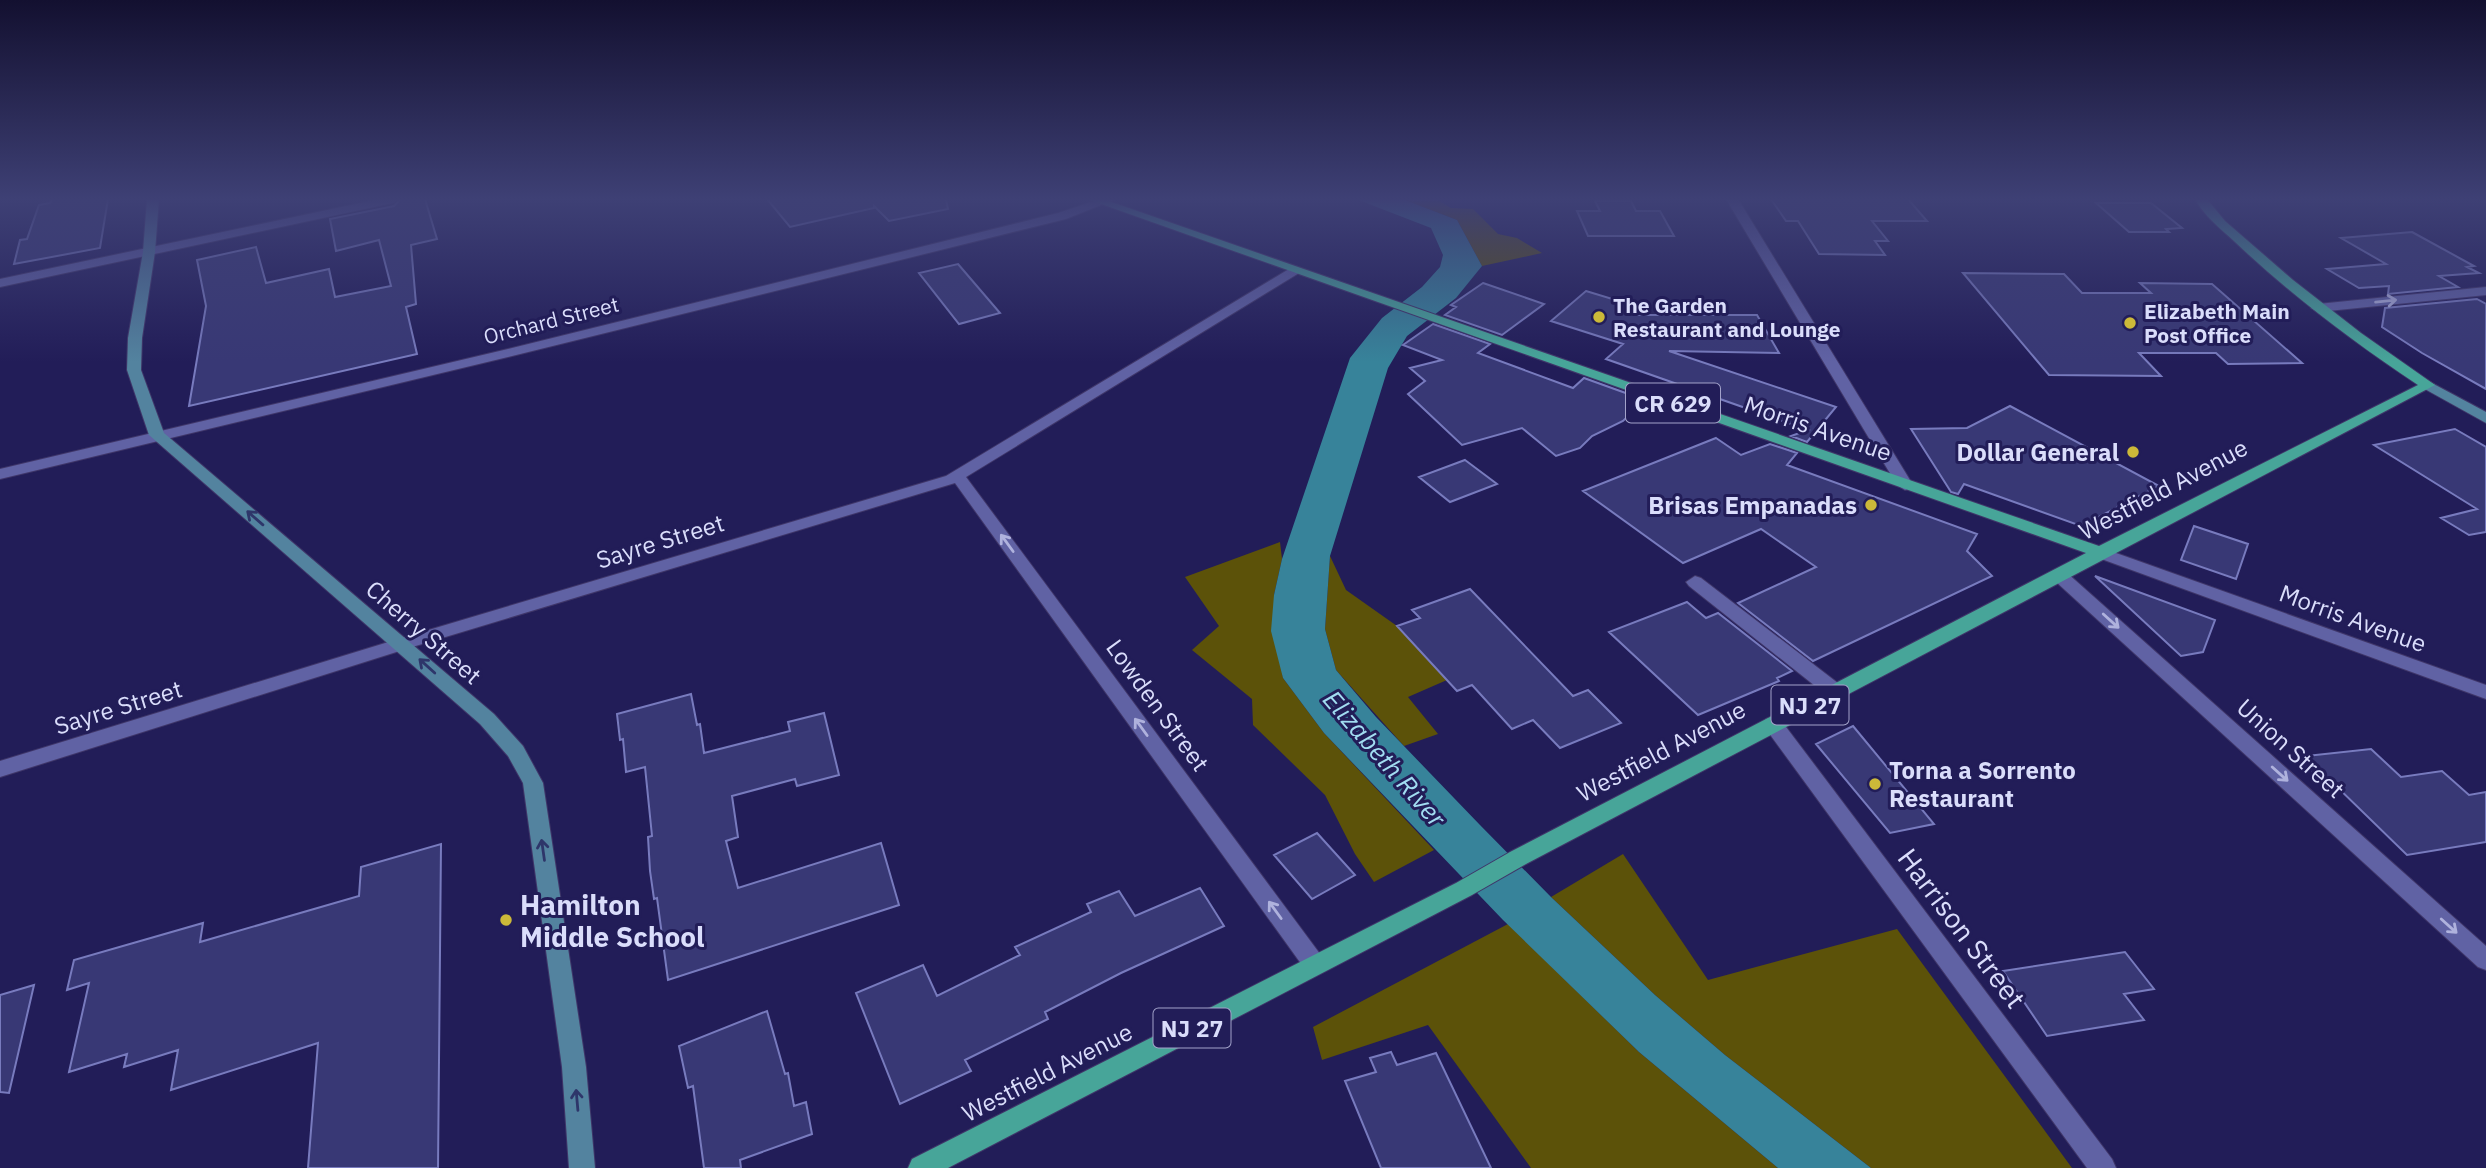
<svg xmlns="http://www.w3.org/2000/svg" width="2486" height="1168" font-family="'IBM Plex Sans',sans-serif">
<rect width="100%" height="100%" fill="#221d58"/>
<path fill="#5c5209" d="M 1402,199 L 1436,199 L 1451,208 L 1473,209 L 1498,234 L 1517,238 L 1542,253 L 1482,266 L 1457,220 Z
M 1280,542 L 1282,559 L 1274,595 L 1283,678 L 1324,733 L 1434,850 L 1374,882 L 1355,854 L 1325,795 L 1253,725 L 1252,699 L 1192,650 L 1219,626 L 1185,577 Z
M 1330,556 L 1346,590 L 1397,626 L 1447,680 L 1408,697 L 1438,734 L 1404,746 L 1336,670 L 1325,629 Z
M 1623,854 L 1708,980 L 1897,929 L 2072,1168 L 1871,1168 L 1725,1055 L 1655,995 L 1551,897 Z
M 1508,924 L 1639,1052 L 1778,1168 L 1531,1168 L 1428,1025 L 1322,1060 L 1313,1027 Z"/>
<path fill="#37839a" d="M 1356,199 L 1402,199 L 1457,220 L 1482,266 L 1456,298 L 1407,336 L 1388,368 L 1330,556 L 1325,629 L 1336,670 L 1376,717 L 1480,825 L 1551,897 L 1655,995 L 1725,1055 L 1871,1168 L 1778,1168 L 1639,1052 L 1503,920 L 1324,733 L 1283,678 L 1271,631 L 1274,595 L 1282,559 L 1350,358 L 1382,318 L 1422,287 L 1440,267 L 1443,255 L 1431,228 Z"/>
<path fill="#383875" stroke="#787bbe" stroke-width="2" d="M 52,199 L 108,199 L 100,248 L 14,264 L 20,240 L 27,239 L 39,205 L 50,203 Z
M 401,199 L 425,199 L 437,239 L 411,245 L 416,304 L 406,307 L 417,354 L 189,406 L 206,306 L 197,260 L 256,247 L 266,283 L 329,269 L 335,297 L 391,286 L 379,240 L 336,251 L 330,219 L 394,206 Z
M 767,199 L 946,199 L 948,209 L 889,221 L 874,206 L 874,208 L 790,227 Z
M 1771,199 L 1908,199 L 1927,221 L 1872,221 L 1888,241 L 1875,241 L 1885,255 L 1819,254 L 1798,221 L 1786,221 Z
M 1595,201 L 1631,201 L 1636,211 L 1660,211 L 1674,236 L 1588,236 L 1577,211 L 1600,211 Z
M 2096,203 L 2151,203 L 2182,228 L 2166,229 L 2169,232 L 2129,232 Z
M 2412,232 L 2474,266 L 2467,267 L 2479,273 L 2439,276 L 2458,287 L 2388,294 L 2389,286 L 2359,288 L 2327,269 L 2386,264 L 2341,238 Z
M 958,264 L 1000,313 L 959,324 L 919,273 Z
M 1963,273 L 2064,274 L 2082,293 L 2151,293 L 2140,283 L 2212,284 L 2302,363 L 2228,364 L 2216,353 L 2139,353 L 2161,376 L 2049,375 Z
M 1483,283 L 1544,304 L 1502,335 L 1445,315 L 1456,307 L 1451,305 Z
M 1586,291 L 1629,304 L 1636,315 L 1757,315 L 1779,353 L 1669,351 L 1836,407 L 1807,442 L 1791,436 L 1808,430 L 1606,359 L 1623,344 L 1551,321 Z
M 2477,299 L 2486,304 L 2486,389 L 2422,353 L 2382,327 L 2385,308 Z
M 1433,324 L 1490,344 L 1478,353 L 1573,388 L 1584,378 L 1645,400 L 1623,421 L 1592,436 L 1580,448 L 1556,456 L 1522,428 L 1462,445 L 1408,394 L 1425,381 L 1410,368 L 1442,360 L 1403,345 Z
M 2010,406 L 2159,486 L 2081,526 L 1964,484 L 1958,494 L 1951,492 L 1911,429 L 1967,428 Z
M 2455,429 L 2486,447 L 2486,532 L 2469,535 L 2441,518 L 2477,509 L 2374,445 Z
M 1716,438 L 1741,455 L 1770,444 L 1797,453 L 1787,465 L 1977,534 L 1967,551 L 1992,576 L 1813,661 L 1738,603 L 1816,567 L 1761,529 L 1683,563 L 1583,491 Z
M 1465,460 L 1497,484 L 1450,502 L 1419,477 Z
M 2194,526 L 2248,544 L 2236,579 L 2181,560 Z
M 2095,576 L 2215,620 L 2203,652 L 2181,656 Z
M 1470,589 L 1573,696 L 1588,690 L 1621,723 L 1560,748 L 1533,720 L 1512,729 L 1472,685 L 1457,691 L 1397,626 L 1420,618 L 1412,610 Z
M 1687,602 L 1706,618 L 1718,613 L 1792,671 L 1777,678 L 1779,681 L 1698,715 L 1609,632 Z
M 691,694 L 697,725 L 700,724 L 704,753 L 790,731 L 788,722 L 824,713 L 839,775 L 797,786 L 795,779 L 732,796 L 738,837 L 726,841 L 738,888 L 881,843 L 899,905 L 668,980 L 657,898 L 654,899 L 650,871 L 648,837 L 652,836 L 645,767 L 626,772 L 623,739 L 620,740 L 617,714 Z
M 1853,726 L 1934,824 L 1890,833 L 1816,744 Z
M 2371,749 L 2401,777 L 2442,771 L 2469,795 L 2486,792 L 2486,842 L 2407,855 L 2330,780 L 2321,781 L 2297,757 Z
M 1317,833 L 1355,875 L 1312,899 L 1274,855 Z
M 441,844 L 438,1168 L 308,1168 L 318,1043 L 171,1090 L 178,1050 L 124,1067 L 127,1054 L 69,1072 L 89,983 L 67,990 L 74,960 L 203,923 L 200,942 L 359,896 L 361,867 Z
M 1200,888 L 1224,926 L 1121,973 L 1045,1012 L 1048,1019 L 965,1060 L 971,1071 L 900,1104 L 856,993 L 923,965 L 937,996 L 1020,955 L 1015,947 L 1091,912 L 1087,904 L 1119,891 L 1135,916 Z
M 2125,952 L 2154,989 L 2124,994 L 2144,1020 L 2047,1036 L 2003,971 Z
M 34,985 L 9,1093 L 0,1092 L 0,995 Z
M 767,1011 L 785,1074 L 788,1073 L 794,1106 L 806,1102 L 812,1134 L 740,1160 L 741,1168 L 704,1168 L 693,1086 L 688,1088 L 679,1046 Z
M 1391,1052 L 1397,1065 L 1436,1053 L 1491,1168 L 1381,1168 L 1345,1081 L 1376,1072 L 1370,1058 Z"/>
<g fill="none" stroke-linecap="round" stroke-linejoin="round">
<defs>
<path id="street" d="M 379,199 L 399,199 L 393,203 L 0,287 L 0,279 Z
M 1100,199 L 1116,199 L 1066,219 L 508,357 L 0,479 L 0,469 L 508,349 L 1058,213 Z
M 1726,199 L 1738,199 L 1913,485 L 1911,488 L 1905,490 L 1897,485 Z
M 1294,266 L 1300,270 L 1299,273 L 966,477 L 1323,958 L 1327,965 L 1323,972 L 1315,975 L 1307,972 L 955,483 L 409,648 L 0,777 L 0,761 L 395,640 L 946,476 Z
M 2486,287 L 2486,295 L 2318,312 L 2311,308 L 2318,304 Z
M 2102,548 L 2486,685 L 2486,699 L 2096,557 L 2093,553 Z
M 2060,570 L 2066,572 L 2486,946 L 2486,970 L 2478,967 L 2054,580 L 2051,576 L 2054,572 Z
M 1695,576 L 1701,578 L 1843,687 L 1846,692 L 1843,697 L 1829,697 L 1689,586 L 1686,582 Z
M 1773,717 L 1780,719 L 2112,1159 L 2116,1168 L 2087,1168 L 1766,729 L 1763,724 L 1766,719 Z"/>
<path id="secondary" d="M 147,199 L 159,199 L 155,252 L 142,338 L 141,370 L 164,433 L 494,714 L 523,746 L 543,783 L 586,1067 L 595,1168 L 569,1168 L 562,1067 L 523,783 L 508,756 L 480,724 L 149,435 L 127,370 L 128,338 L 143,252 Z
M 2428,381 L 2486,412 L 2486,423 L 2423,388 L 2421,385 Z"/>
<path id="primary" d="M 1087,199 L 1103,199 L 2099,546 L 2418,385 C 2353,342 2291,295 2235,242 C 2221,229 2204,216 2195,199 L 2207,199 L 2225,221 L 2293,280 L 2361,333 L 2435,385 L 1526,864 L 1472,895 L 948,1168 L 908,1168 L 912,1159 L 1456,883 L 1510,852 L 2086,553 Z"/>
</defs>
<use href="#street" stroke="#3f3669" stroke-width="2"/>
<use href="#secondary" stroke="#3f3669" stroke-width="2"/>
<use href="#primary" stroke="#3f3669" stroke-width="2"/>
<use href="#street" fill="#6062a4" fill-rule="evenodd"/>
<use href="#secondary" fill="#53839f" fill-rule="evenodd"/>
<use href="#primary" fill="#47a599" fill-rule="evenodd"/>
</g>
<defs><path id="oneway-shaft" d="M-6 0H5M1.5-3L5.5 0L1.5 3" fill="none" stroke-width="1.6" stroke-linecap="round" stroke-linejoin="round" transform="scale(1.75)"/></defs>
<g stroke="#afb2dd">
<use href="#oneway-shaft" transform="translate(2386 301) rotate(-6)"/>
<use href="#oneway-shaft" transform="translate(1007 543) rotate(-126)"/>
<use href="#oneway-shaft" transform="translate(2111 621) rotate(42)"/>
<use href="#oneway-shaft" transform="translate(1141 727) rotate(-126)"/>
<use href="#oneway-shaft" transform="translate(2280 774) rotate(42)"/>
<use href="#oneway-shaft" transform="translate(1275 910) rotate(-126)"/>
<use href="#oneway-shaft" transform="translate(2449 926) rotate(42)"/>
</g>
<g stroke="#2e366a">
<use href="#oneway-shaft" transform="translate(255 518) rotate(-139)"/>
<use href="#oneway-shaft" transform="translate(427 666) rotate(-138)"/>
<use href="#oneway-shaft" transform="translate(543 850) rotate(-98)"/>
<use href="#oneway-shaft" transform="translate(577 1100) rotate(-95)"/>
</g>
<linearGradient id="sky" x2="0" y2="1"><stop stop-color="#131030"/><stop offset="0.55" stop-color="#3e4075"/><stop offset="1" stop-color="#3e4075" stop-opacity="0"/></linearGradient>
<rect width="2486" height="362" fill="url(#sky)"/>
<g fill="#ccb939" stroke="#221d58" stroke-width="2.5">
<circle cx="1599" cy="317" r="7"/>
<circle cx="2130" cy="323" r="7"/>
<circle cx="2133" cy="452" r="7"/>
<circle cx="1871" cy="505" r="7"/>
<circle cx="1875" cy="784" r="7"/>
<circle cx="506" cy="920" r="7"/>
</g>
<g text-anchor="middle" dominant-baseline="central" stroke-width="6" stroke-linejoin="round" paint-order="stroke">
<g font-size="21" font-weight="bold" fill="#daddfb" stroke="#221d58" text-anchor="start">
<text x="1613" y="305">The Garden<tspan x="1613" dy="24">Restaurant and Lounge</tspan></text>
<text x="2144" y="311">Elizabeth Main<tspan x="2144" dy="24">Post Office</tspan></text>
</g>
<g font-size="21" fill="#daddfb" stroke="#221d58">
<text transform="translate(551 320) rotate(-14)">Orchard Street</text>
</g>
<g fill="#221d58" stroke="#a3a3ca" stroke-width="2">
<rect x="1626" y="383.5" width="94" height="39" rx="5"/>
<rect x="1771.5" y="685.5" width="77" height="39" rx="5"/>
<rect x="1153.5" y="1008.5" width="77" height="39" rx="5"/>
</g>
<g font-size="23" font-weight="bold" fill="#daddfb">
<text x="1673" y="403">CR 629</text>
<text x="1810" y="705">NJ 27</text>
<text x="1192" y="1028">NJ 27</text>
</g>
<g font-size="24" fill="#daddfb" stroke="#221d58">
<text transform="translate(1818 428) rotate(19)">Morris Avenue</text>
<text transform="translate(2163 489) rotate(-28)">Westfield Avenue</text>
<text transform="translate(660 541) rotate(-17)">Sayre Street</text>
<text transform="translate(2353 618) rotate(20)">Morris Avenue</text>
<text transform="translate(424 632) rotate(41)">Cherry Street</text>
<text transform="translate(1158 705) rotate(54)">Lowden Street</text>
<text transform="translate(118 707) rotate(-17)">Sayre Street</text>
<text transform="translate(2291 748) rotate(42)">Union Street</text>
<text transform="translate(1661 751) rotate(-28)">Westfield Avenue</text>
<text transform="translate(1047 1072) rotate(-27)">Westfield Avenue</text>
</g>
<g font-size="24" font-weight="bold" fill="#daddfb" stroke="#221d58" text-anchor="end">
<text x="2119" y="452">Dollar General</text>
<text x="1857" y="505">Brisas Empanadas</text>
<text x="1889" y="770" text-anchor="start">Torna a Sorrento<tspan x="1889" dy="28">Restaurant</tspan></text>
</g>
<g font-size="26" font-style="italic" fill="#a1ddf1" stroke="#221d58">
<text transform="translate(1385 758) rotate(49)">Elizabeth River</text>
</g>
<g font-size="28" font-weight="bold" fill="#daddfb" stroke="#221d58" text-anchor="start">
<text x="520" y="904">Hamilton<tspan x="520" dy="32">Middle School</tspan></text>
</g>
<g font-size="28" fill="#daddfb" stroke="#221d58">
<text transform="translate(1962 928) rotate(53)">Harrison Street</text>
</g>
</g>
</svg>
